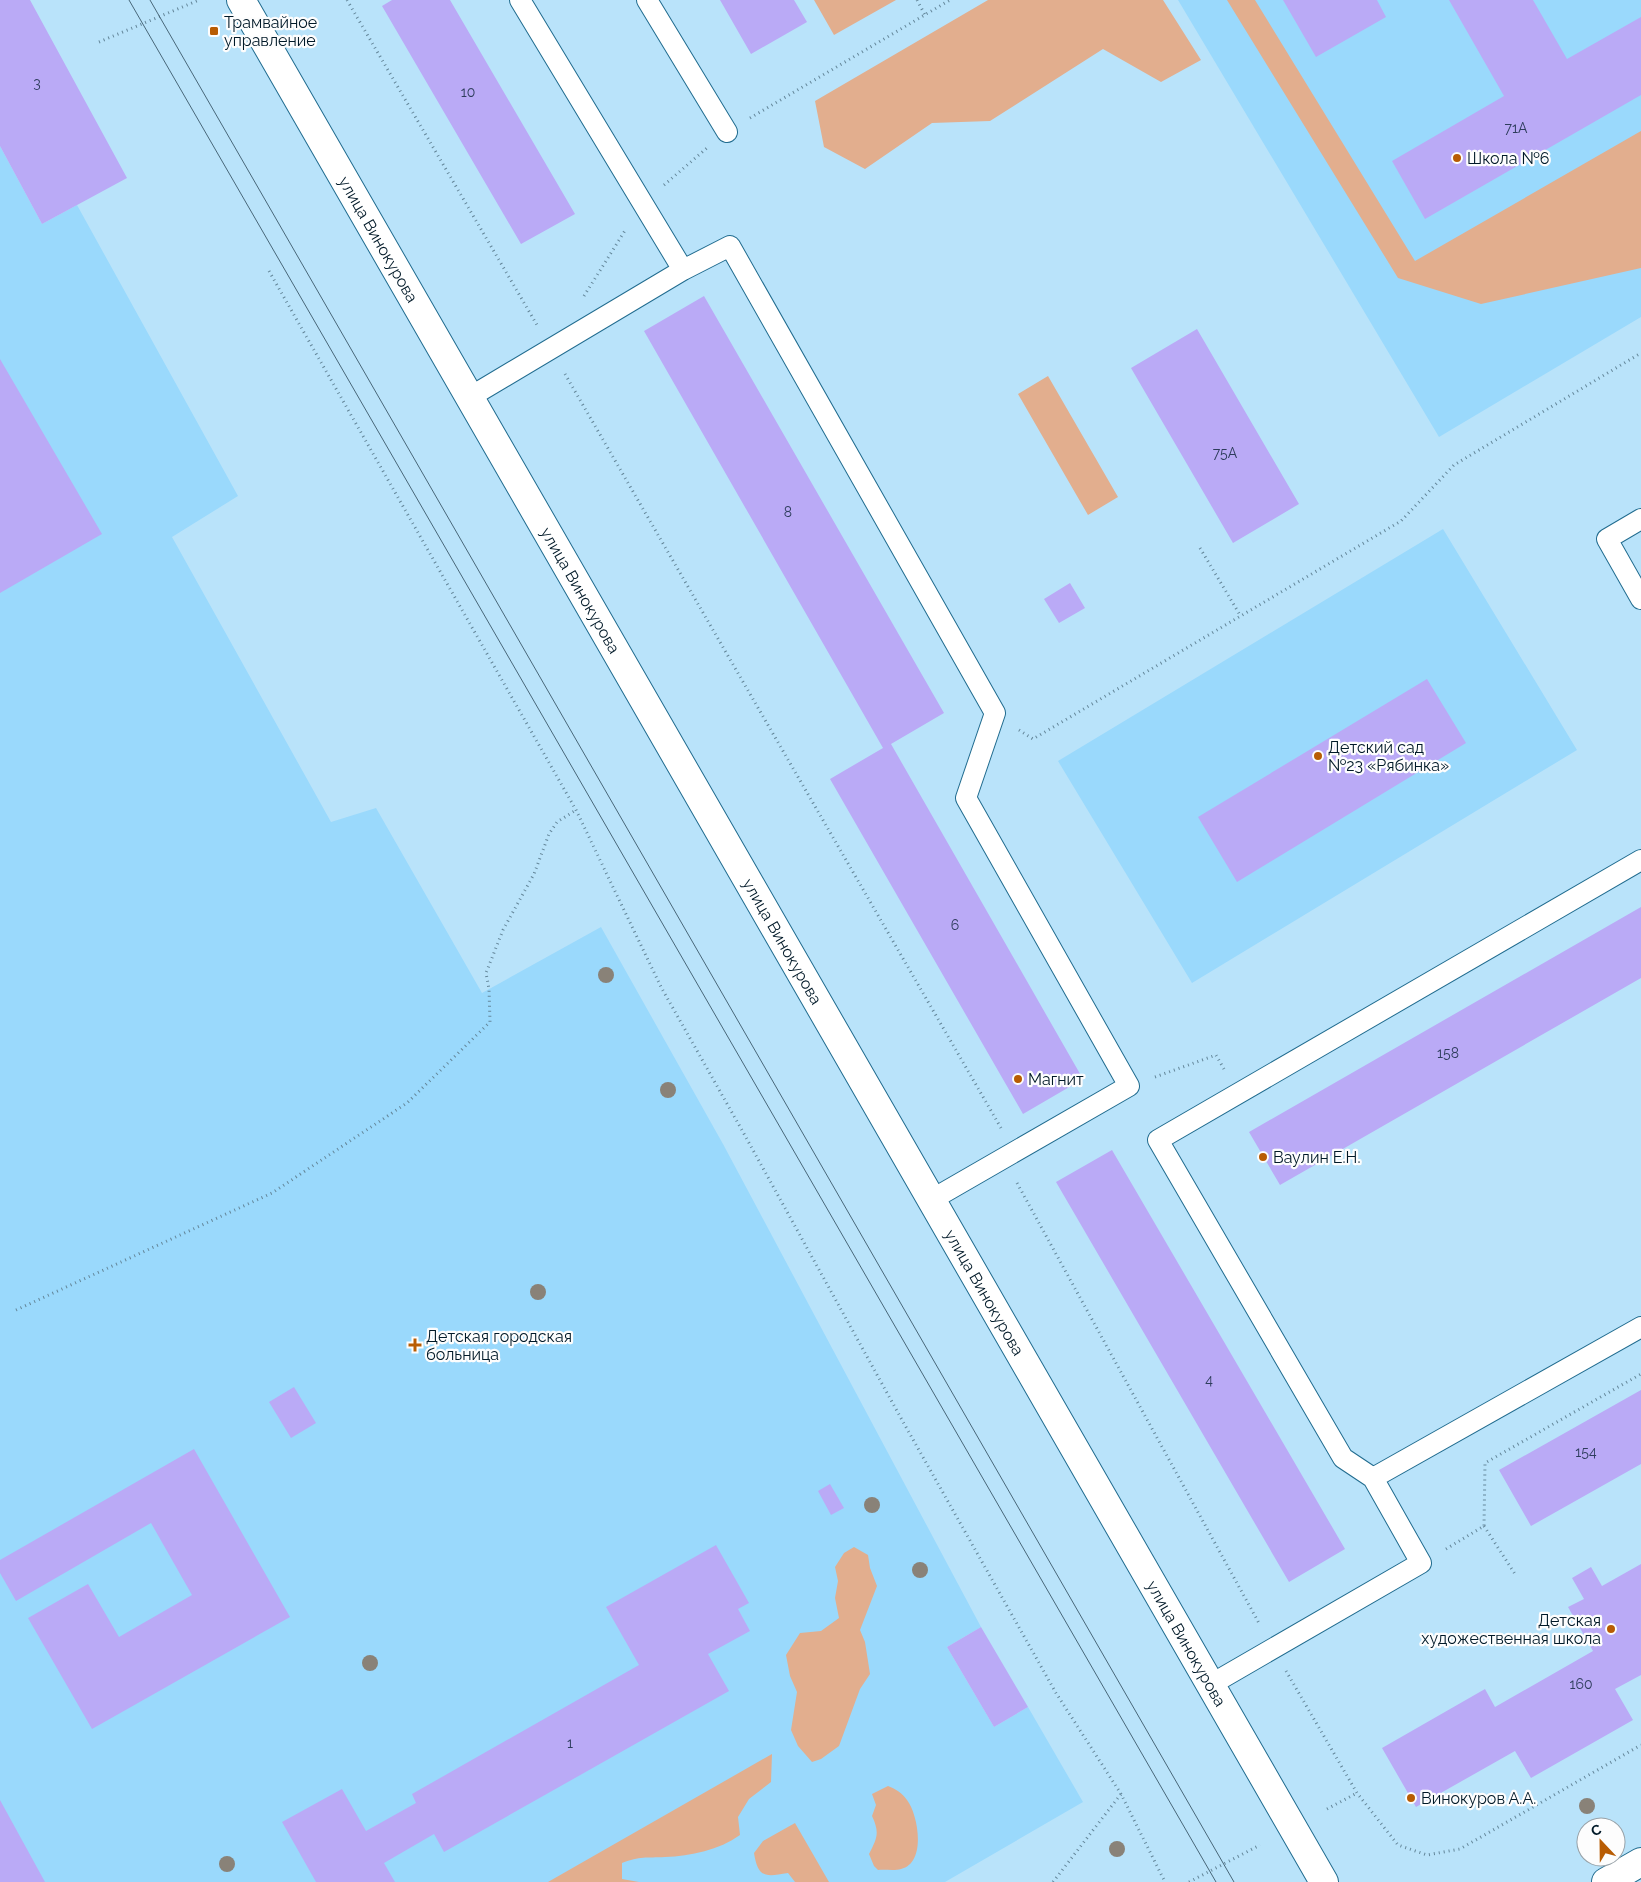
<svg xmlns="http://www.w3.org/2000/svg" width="1641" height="1882" font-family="Raleway,sans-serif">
<rect width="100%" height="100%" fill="#b9e3fa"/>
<path fill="#9ad9fc" d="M 1178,0 L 1641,0 L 1641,317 L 1439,437 Z
M 0,146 L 42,224 L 77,205 L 238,496 L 172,537 L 331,822 L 376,808 L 482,993 L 601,927 L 723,1144 L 981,1627 L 947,1647 L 994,1727 L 1028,1707 L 1083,1802 L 945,1882 L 0,1882 Z
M 1443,529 L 1577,750 L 1192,983 L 1058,761 Z"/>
<path fill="#e2ae8e" d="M 814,0 L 896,0 L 834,35 Z
M 988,0 L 1163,0 L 1201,60 L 1161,82 L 1103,49 L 990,121 L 932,123 L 865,169 L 824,147 L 815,101 Z
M 1227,0 L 1255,0 L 1415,261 L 1641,131 L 1641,268 L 1481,304 L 1398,278 Z
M 1048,376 L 1118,497 L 1088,515 L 1018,394 Z
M 854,1547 L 868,1555 L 870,1568 L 877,1586 L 860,1630 L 865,1642 L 870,1674 L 860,1689 L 839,1746 L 821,1759 L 812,1762 L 798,1746 L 791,1730 L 797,1692 L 790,1676 L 786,1655 L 800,1633 L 821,1631 L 839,1618 L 835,1598 L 838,1581 L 835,1567 L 844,1553 Z
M 772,1754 L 771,1782 L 749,1799 L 738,1817 L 740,1835 C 719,1850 691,1856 665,1857 C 646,1858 640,1856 622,1863 L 622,1879 L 639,1882 L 548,1882 Z
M 888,1786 C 896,1789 902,1793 907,1800 C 918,1814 927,1863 901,1869 C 894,1871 885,1869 878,1870 L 874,1866 L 869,1854 C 877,1838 880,1833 872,1816 L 876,1805 L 872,1794 Z
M 795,1823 L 829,1882 L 795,1882 L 788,1873 C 765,1877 758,1878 754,1853 L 763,1841 Z"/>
<path fill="#baaaf6" d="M 0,0 L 30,0 L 127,178 L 42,224 L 0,146 Z
M 392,0 L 450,0 L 575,214 L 521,244 L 382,6 Z
M 720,0 L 794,0 L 807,22 L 751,54 Z
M 1283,0 L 1377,0 L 1386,17 L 1316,57 Z
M 1449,0 L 1533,0 L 1567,59 L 1641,17 L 1641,95 L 1425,219 L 1392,161 L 1504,96 Z
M 704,296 L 944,713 L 891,744 L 1083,1079 L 1023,1114 L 830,779 L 883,748 L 644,331 Z
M 1197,329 L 1299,504 L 1233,543 L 1131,368 Z
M 0,359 L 102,534 L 0,593 Z
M 1070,583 L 1085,608 L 1059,623 L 1044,599 Z
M 1427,679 L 1466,743 L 1237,882 L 1198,817 Z
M 1641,907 L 1641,978 L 1280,1185 L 1249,1132 Z
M 1112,1150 L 1345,1549 L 1289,1582 L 1056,1182 Z
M 294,1387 L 316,1423 L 291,1438 L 269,1402 Z
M 1641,1390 L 1641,1464 L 1531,1526 L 1499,1470 Z
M 194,1449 L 290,1617 L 92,1729 L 28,1618 L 88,1584 L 119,1637 L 192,1595 L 151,1523 L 16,1601 L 0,1573 L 0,1560 Z
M 830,1484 L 844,1508 L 831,1515 L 818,1491 Z
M 716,1545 L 749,1603 L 738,1609 L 750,1631 L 708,1654 L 729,1691 L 444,1852 L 434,1834 L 384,1863 L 395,1882 L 316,1882 L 282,1822 L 342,1789 L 366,1831 L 416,1803 L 412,1794 L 639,1665 L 606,1607 Z
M 1641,1564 L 1641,1675 L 1615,1689 L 1633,1720 L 1531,1778 L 1515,1751 L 1416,1807 L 1382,1748 L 1485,1689 L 1495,1707 L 1593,1651 L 1568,1607 L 1584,1599 L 1572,1578 L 1591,1567 L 1602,1586 Z
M 981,1627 L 1028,1707 L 994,1727 L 947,1647 Z
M 0,1800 L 45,1882 L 0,1882 Z"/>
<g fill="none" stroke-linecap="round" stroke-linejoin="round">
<defs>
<path id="lane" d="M 520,0 L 683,270
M 647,0 L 727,132
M 470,397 L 683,270 L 730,246 L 995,713 L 966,798 L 1129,1086 L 931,1200
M 1641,519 L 1607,539 L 1641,599
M 1373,1478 L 1641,1327
M 1210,1685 L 1421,1563 L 1373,1478 L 1343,1458 L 1158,1140 L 1641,860"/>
<g id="secondary">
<path id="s1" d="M 241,0 L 1324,1882"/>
<path d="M 1606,1882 L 1641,1862"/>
</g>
</defs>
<use href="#lane" stroke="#216c8f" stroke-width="22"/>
<use href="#secondary" stroke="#216c8f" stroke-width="30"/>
<path stroke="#64879a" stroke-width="3" stroke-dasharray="1 4" stroke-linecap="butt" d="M 347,0 L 537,325
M 917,0 L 925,15
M 99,42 L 199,0
M 750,118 L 950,0
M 664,185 L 707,148
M 269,271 L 576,810 L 661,987 L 743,1132 L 902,1420 L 1056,1693 L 1121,1794 L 1165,1882
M 584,296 L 626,229
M 565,374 L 1001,1128
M 1200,548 L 1240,615
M 1019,730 L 1033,739 L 1401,521 L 1454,465 L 1641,353
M 1155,1077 L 1216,1055 L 1224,1069
M 1017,1183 L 1260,1625
M 16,1310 L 272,1193 L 407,1103 L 490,1022 L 489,989 L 486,973 L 503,930 L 534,874 L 549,834 L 557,822 L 576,810
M 1484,1526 L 1515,1574
M 1446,1549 L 1484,1526 L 1485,1463 L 1641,1374
M 1286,1671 L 1357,1793 L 1398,1845 L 1427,1855 L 1460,1849 L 1641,1745
M 1327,1809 L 1357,1793
M 1053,1882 L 1121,1794
M 1189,1882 L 1260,1845"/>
<use href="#lane" stroke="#fff" stroke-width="20"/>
<use href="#secondary" stroke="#fff" stroke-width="28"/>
<path stroke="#486779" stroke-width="1" d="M 129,0 L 1216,1882
M 150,0 L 1234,1882"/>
</g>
<g fill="#898278">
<circle cx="606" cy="975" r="8"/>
<circle cx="668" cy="1090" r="8"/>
<circle cx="538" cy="1292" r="8"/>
<circle cx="872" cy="1505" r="8"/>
<circle cx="920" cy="1570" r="8"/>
<circle cx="370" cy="1663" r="8"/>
<circle cx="1587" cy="1806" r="8"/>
<circle cx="1117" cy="1849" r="8"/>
<circle cx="227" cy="1864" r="8"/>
</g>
<g fill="#b85c03" stroke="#fdfdfd" stroke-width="2">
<rect x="209" y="26" width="10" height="10" rx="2.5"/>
<circle cx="1457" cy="158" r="5"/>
<circle cx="1318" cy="756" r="5"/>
<circle cx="1018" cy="1079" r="5"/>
<circle cx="1263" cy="1157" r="5"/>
<path d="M412.5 1337.5h5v5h5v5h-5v5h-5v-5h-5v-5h5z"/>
<circle cx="1611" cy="1629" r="5"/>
<circle cx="1411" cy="1798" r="5"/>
</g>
<g text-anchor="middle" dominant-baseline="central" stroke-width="4.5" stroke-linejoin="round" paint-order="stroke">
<g font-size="14" fill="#2e3d5c">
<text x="37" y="83">3</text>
<text x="468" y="92">10</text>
<text x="1516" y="128">71А</text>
<text x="1225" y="453">75А</text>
<text x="788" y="512">8</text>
<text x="955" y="925">6</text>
<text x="1448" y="1053">158</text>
<text x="1209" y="1380">4</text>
<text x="1586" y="1452">154</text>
<text x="1581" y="1684">160</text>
<text x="570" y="1743">1</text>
</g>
<g font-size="16" fill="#001928" stroke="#fdfdfd" text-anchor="start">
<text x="224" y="22">Трамвайное<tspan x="224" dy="18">управление</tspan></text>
<text x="1467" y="158">Школа №6</text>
<text x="1328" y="747">Детский сад<tspan x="1328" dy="18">№23 «Рябинка»</tspan></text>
<text x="1028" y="1079">Магнит</text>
<text x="1273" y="1157">Ваулин Е.Н.</text>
<text x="426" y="1336">Детская городская<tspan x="426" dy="18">больница</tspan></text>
<text x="1601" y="1620" text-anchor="end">Детская<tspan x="1601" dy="18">художественная школа</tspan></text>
<text x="1421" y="1798">Винокуров А.А.</text>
</g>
<g font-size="16" fill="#001928" stroke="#fdfdfd">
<text stroke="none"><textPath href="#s1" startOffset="276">улица Винокурова</textPath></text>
<text stroke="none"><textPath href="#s1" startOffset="681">улица Винокурова</textPath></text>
<text stroke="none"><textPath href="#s1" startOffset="1086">улица Винокурова</textPath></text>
<text stroke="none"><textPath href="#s1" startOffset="1491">улица Винокурова</textPath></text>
<text stroke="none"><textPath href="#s1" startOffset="1896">улица Винокурова</textPath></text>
</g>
</g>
<g transform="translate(1601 1842) rotate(338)"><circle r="24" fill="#fdfdfd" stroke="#98a2a8"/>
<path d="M0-4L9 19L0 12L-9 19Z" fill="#b85c03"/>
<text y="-8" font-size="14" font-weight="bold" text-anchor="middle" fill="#001928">С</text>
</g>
</svg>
